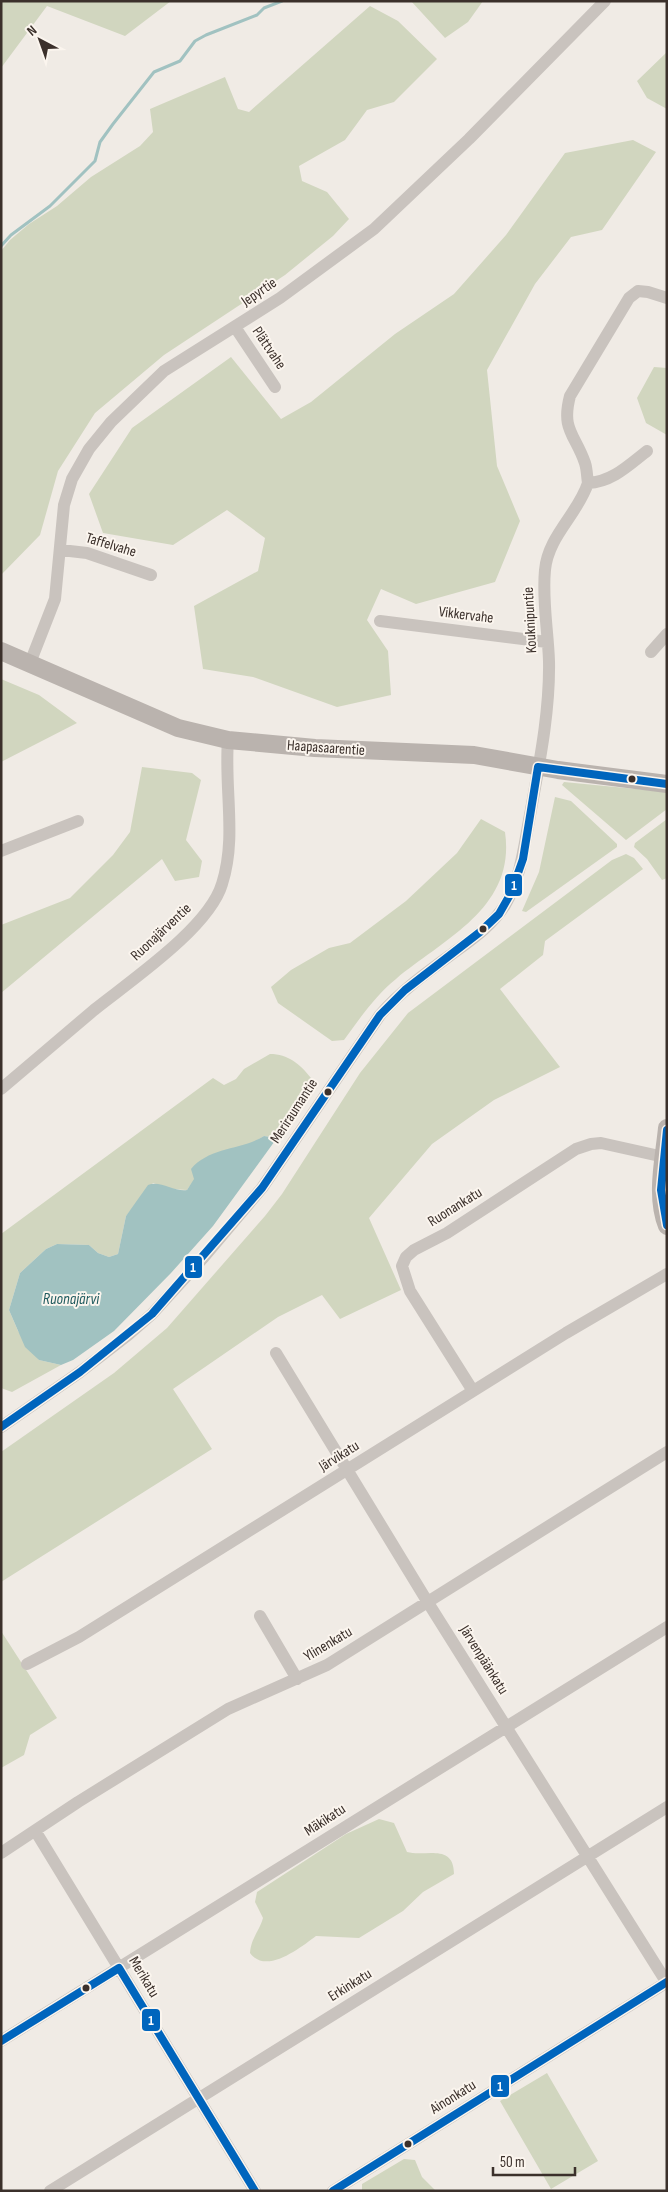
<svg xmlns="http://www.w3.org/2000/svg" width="668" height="2192" font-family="'Sofia Sans Condensed',sans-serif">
<rect width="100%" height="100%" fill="#f0ebe5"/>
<path fill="#d1d6bf" d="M 1,1 L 171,1 L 125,36 L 47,6 L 1,68 Z
M 411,1 L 483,1 L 468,22 L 445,38 Z
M 370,6 L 398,21 L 437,59 L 394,102 L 367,110 L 345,140 L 299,166 L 302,181 L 327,192 L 349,219 L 333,236 L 285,275 L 164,355 L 95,413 L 58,471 L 40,535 L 1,575 L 1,251 L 10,240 L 29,224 L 57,206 L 91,177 L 140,146 L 153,132 L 150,109 L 225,77 L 238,109 L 249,112 Z
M 667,52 L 667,109 L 647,98 L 637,81 Z
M 633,140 L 656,152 L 602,230 L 571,237 L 535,284 L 487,370 L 497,466 L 520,521 L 495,582 L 416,604 L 381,589 L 367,620 L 388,651 L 391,695 L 337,707 L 253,677 L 203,669 L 194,606 L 258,571 L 265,538 L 227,510 L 173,545 L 103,533 L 89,494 L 132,428 L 231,357 L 281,419 L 311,402 L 395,334 L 454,294 L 506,235 L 565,153 Z
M 654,367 L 667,368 L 667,435 L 646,423 L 637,398 Z
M 1,679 L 39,695 L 77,723 L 1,762 Z
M 142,767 L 192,773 L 201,780 L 186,840 L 202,861 L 199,877 L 175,881 L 162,859 L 1,993 L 1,925 L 70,898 L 113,855 L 130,832 Z
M 564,782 L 667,792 L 667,809 L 626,840 L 562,785 Z
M 555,797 L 571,801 L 617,844 L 617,847 L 526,912 L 522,911 L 539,872 Z
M 481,819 L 505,832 C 516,908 445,938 396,979 C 375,996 360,1018 344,1040 L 332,1041 L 278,1003 L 271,987 L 291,970 L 329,948 L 350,943 L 406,901 L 457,853 Z
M 667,819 L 667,878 L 662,880 L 647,859 L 634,847 L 635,843 Z
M 626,854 L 634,858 L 643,869 L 545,941 L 543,955 L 500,989 L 560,1067 L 494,1100 L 432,1144 L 369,1218 L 401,1290 L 340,1319 L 322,1295 L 278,1317 L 173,1389 L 212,1449 L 1,1582 L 1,1452 L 114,1373 L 167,1328 L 265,1216 L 282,1194 L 360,1073 L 408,1013 L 612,860 Z
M 270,1054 C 288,1054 300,1064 311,1078 L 277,1138 L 264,1136 C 239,1152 205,1163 187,1190 L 171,1189 L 153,1183 L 126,1216 L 118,1254 L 109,1257 L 98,1253 L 89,1245 L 57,1244 L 46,1249 L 20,1273 L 9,1310 L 18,1331 L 39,1360 L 61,1365 L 12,1392 L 1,1388 L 1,1234 L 213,1078 L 224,1085 L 236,1079 L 244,1069 Z
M 1,1631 L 57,1718 L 30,1735 L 24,1755 L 1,1768 Z
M 379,1819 L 394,1823 L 407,1852 C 425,1857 454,1843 454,1874 L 423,1892 L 403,1911 L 359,1938 L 316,1936 C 300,1948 266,1975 250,1953 C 251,1938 259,1932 263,1918 L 255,1902 L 257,1892 L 346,1834 Z
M 547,2073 L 598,2161 L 551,2189 L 500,2101 Z
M 404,2159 L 415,2160 L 422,2177 L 436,2191 L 362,2191 L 362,2184 Z"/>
<path fill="#a1c2c1" d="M 264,1136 L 277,1138 L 213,1226 L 171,1273 L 114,1331 L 73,1360 L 61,1365 L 39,1360 L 25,1347 L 9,1310 L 20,1273 L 46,1249 L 57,1244 L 89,1245 L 98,1253 L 109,1257 L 118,1254 L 126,1216 L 148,1185 C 160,1180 174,1192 187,1190 L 194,1179 L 191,1169 C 209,1147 242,1150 264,1136 Z"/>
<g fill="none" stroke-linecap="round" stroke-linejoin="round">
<path stroke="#a1c2c1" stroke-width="3" d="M 1,246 L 11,235 L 50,206 L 95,161 L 100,142 L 113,124 L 154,72 L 180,61 L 195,41 L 206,35 L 257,15 L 264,8 L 282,1"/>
<path stroke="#c9c3be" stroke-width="12" d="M 235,327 L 275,387
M 588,483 C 587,477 587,469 585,463 C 575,434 561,430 570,396 L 629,298 L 638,291 L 648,292 L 667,298
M 61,550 L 87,553 L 151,575
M 380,621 L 547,642
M 651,652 L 667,634
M 30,663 L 55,599 L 64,505 L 72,479 L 89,449 L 111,422 L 164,371 L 280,298 L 374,229 L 469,139 L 605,1
M 1,851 L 78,821
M 1,1089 C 32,1063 63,1036 94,1010 C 130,981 209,928 222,884 C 237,838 224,788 228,740
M 276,1353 L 427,1601 L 667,1983
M 473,1391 L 410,1291 L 402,1266 L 406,1257 L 414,1250 L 447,1233 L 576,1149 L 591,1144 L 601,1143 L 664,1157
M 1,1427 L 80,1372 L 128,1335 L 152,1314 L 204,1257 L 262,1188 L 380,1015 C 401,991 426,973 452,954 C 471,940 492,926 505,905 C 521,878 524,846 530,815 C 539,765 550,712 549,661 C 548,631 542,600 545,570 C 548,536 578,514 588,483 C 612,482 629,465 647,451
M 260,1616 L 297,1679
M 27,1664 L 79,1637 L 566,1333 L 667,1274
M 36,1832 L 255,2191
M 1,1853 L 78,1802 L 228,1709 L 327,1665 L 667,1452
M 1,2041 L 667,1627
M 50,2191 L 667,1807
M 333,2191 L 667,1982"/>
<path stroke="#bab3ae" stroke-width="18" d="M 1,651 L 178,728 L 228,740 L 315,748 L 474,755 L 558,770 L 667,784
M 667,1128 C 664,1159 655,1196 667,1226"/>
<defs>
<path id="bus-1" d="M 667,1130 L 661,1190 L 667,1225
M 1,1427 L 80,1372 L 152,1314 L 262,1188 L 380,1015 L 405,990 L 480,932 L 499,914 L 511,893 L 523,859 L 538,767 L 667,784
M 1,2041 L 119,1968 L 255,2191
M 333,2191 L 667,1982"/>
</defs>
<use href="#bus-1" stroke="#fbf5ee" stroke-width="11"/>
<use href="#bus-1" stroke="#0065bd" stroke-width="8"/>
</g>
<g fill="#3b302b" stroke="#fbf5ee" stroke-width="2">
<circle cx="632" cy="779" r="4.5"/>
<circle cx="483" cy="929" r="4.5"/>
<circle cx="328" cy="1092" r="4.5"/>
<circle cx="86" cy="1988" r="4.5"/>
<circle cx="408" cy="2144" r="4.5"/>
</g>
<g text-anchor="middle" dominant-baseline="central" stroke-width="4" stroke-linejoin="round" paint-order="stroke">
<g font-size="15" fill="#3b302b" stroke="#fbf5ee">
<text transform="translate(259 292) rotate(-34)">Jepyrtie</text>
<text transform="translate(269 348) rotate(56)">Plättvahe</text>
<text transform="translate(111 545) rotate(17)">Taffelvahe</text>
<text transform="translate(466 615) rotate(7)">Vikkervahe</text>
<text transform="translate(530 620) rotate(-93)">Kouknipuntie</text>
<text transform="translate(326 748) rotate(4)">Haapasaarentie</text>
<text transform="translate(161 932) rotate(-43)">Ruonajärventie</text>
<text transform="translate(294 1111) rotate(-57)">Meriraumantie</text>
<text transform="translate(455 1207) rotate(-32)">Ruonankatu</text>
<text transform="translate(339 1456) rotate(-32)">Järvikatu</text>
<text transform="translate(328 1644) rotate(-31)">Ylinenkatu</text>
<text transform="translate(484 1660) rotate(58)">Järvenpäänkatu</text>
<text transform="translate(325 1820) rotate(-33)">Mäkikatu</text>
<text transform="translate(144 1977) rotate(59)">Merikatu</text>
<text transform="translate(350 1985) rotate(-32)">Erkinkatu</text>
<text transform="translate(453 2097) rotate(-32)">Ainonkatu</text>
</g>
<g font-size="16" font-style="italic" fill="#1f5a5e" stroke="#fbf5ee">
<text x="71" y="1299">Ruonajärvi</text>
</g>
</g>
<g stroke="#fbf5ee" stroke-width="2">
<rect x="504" y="873" width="19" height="24" rx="5" fill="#0065bd"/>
<rect x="184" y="1255" width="19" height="24" rx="5" fill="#0065bd"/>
<rect x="141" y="2008" width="20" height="24" rx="5" fill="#0065bd"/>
<rect x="490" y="2074" width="20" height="24" rx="5" fill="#0065bd"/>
</g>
<g font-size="14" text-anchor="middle" font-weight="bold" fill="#fff">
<text x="514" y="890">1</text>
<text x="193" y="1272">1</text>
<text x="151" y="2025">1</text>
<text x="500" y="2091">1</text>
</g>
<rect width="668" height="2192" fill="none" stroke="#3b302b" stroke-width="5"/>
<g transform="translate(40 40) rotate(319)" stroke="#fbf5ee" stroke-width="4" paint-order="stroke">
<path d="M0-4L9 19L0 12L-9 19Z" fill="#3b302b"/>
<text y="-8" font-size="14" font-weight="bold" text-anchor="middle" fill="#3b302b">N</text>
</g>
<path d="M493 2167v8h82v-8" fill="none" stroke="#3b302b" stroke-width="2.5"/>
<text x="500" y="2167" font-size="15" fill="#3b302b" stroke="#fbf5ee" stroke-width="4" paint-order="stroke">50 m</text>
</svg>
